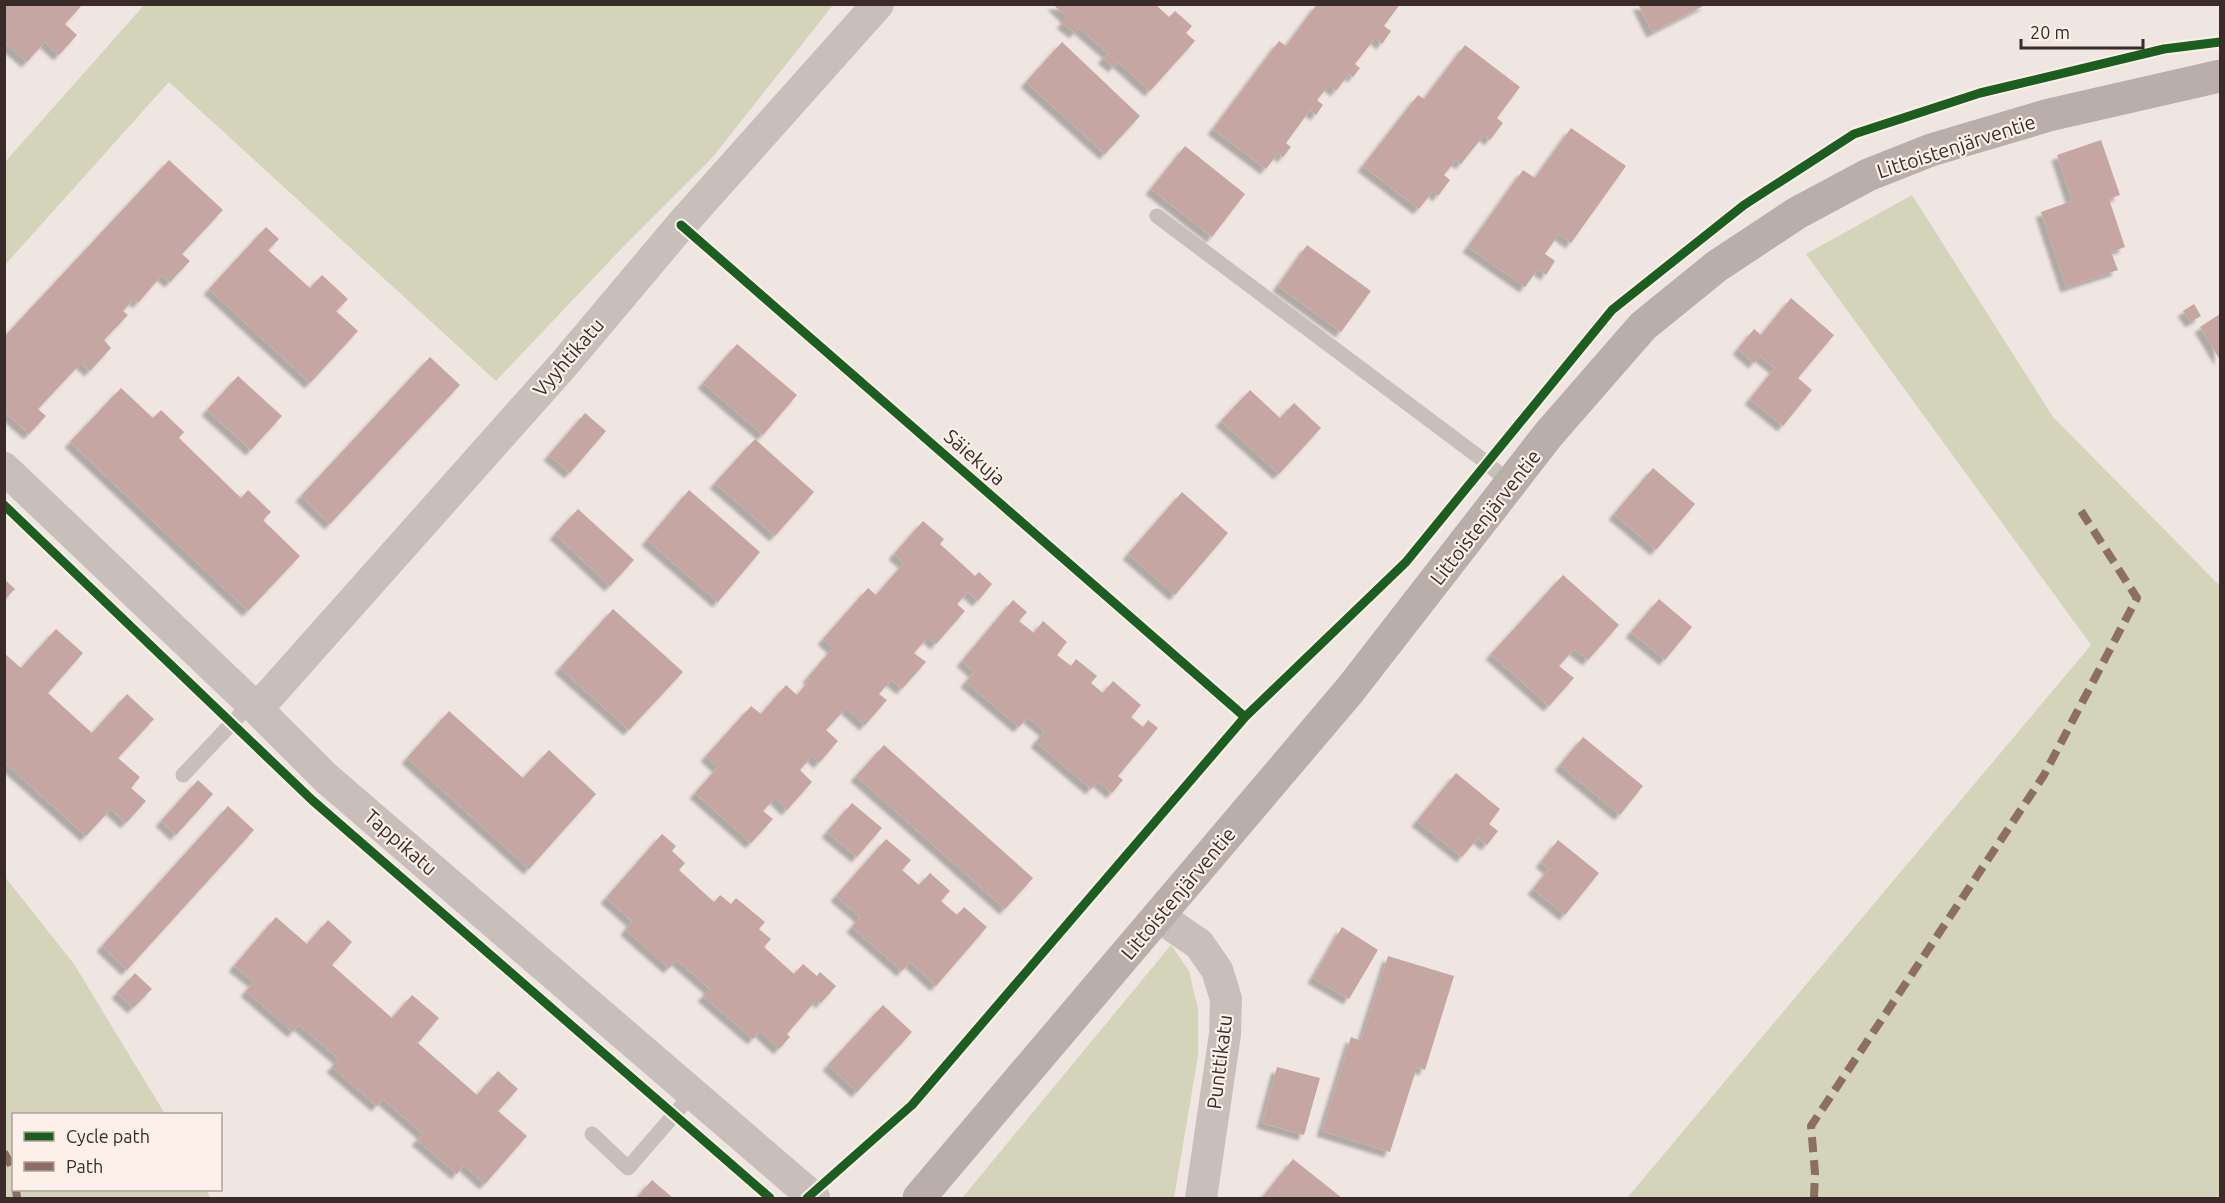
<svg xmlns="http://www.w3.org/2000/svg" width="2225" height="1203" font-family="Ubuntu,sans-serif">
<defs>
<filter id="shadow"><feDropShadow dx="-5.5" dy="5.5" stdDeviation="1.5" flood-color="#0004"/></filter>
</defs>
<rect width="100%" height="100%" fill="#efe6e2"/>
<path fill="#d4d4ba" d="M 145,4 L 833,4 L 833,5 L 712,158 L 623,247 L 496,381 L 169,82 L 5,265 L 5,162 Z
M 1912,195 L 2053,417 L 2220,586 L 2220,1198 L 1627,1198 L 2091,645 L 1806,254 Z
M 5,877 L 74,964 L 165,1114 L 14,1114 L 14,1190 L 207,1190 L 210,1198 L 5,1198 Z
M 1171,945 L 1189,971 L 1198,1009 L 1198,1056 L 1174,1198 L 962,1198 Z"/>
<path fill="#c5a6a2" filter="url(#shadow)" d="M 4,4 L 83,4 L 65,24 L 77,35 L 59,55 L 45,42 L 27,62 L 4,42 Z
M 1053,4 L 1155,4 L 1169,17 L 1175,11 L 1192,26 L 1186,33 L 1195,41 L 1150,91 L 1118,62 L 1114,67 L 1103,58 L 1108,53 L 1079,28 L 1075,33 L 1062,23 L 1067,18 Z
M 1317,4 L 1400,4 L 1384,26 L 1391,31 L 1382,44 L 1375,38 L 1355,64 L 1360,68 L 1353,77 L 1349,74 L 1336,91 L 1329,85 L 1317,100 L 1323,105 L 1316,115 L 1310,110 L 1286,143 L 1291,147 L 1283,157 L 1278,153 L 1266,169 L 1213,129 L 1279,41 L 1286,46 Z
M 1638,4 L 1707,4 L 1652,32 Z
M 1062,42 L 1140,116 L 1105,154 L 1026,82 Z
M 1465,45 L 1520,87 L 1497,118 L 1503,123 L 1490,140 L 1484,135 L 1461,164 L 1456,160 L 1444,175 L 1450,180 L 1438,196 L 1433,191 L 1419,209 L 1363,166 L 1418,95 L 1424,99 Z
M 1571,128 L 1626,166 L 1571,243 L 1559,234 L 1545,254 L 1555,261 L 1546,275 L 1538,269 L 1525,287 L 1468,247 L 1523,170 L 1535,178 Z
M 2101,140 L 2120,195 L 2109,199 L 2125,247 L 2111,252 L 2118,270 L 2066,287 L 2041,212 L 2072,201 L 2057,155 Z
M 1185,146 L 1245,194 L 1212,237 L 1151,189 Z
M 169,160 L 223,210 L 182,254 L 190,261 L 170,282 L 162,275 L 138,303 L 134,299 L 123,311 L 128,315 L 104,340 L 111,348 L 90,371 L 81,363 L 38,409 L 46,416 L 29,434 L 4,411 L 4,337 Z
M 266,227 L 279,239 L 268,250 L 310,288 L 322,275 L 348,299 L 336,311 L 358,331 L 310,383 L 209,289 Z
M 1307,245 L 1371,291 L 1341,332 L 1278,286 Z
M 1791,298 L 1834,335 L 1798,378 L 1812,390 L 1783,426 L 1750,399 L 1775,368 L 1760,356 L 1754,363 L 1738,349 L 1754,329 L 1761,335 Z
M 2194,304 L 2201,316 L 2191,322 L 2183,311 Z
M 2220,314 L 2220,360 L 2200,327 Z
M 737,344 L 797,395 L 763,435 L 703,383 Z
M 430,357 L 460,385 L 330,524 L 301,496 Z
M 238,376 L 282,416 L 251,450 L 207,410 Z
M 121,388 L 153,418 L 161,410 L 184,432 L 179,438 L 241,498 L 248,490 L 271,512 L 263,520 L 300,556 L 248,611 L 70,442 Z
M 1250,390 L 1280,418 L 1294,403 L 1321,428 L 1279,474 L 1221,421 Z
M 585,413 L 606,431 L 570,473 L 549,455 Z
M 755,439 L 814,492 L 775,536 L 715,483 Z
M 1653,468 L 1695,504 L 1656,550 L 1614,514 Z
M 689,490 L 760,552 L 718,602 L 647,540 Z
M 1182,492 L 1228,533 L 1175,595 L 1128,554 Z
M 578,509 L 634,560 L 610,586 L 555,534 Z
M 923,521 L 944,539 L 940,544 L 975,576 L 979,572 L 992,584 L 978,601 L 968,592 L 957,604 L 965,611 L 936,644 L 928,637 L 914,653 L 926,662 L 902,689 L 891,680 L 879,694 L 887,700 L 865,725 L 846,708 L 826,730 L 838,741 L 819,763 L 812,756 L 800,770 L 812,782 L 787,810 L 775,798 L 763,811 L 773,819 L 751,843 L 695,793 L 718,767 L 706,756 L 751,706 L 761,714 L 786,685 L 797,695 L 810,680 L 808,677 L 833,648 L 823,639 L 868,588 L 876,595 L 904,563 L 894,554 Z
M 1563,575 L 1619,625 L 1588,660 L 1574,649 L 1559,666 L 1574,678 L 1549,706 L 1491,654 Z
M 4,579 L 15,589 L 4,600 Z
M 1659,599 L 1692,627 L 1665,660 L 1631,632 Z
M 1013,600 L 1027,612 L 1019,621 L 1034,633 L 1043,621 L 1067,642 L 1057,655 L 1071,666 L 1076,659 L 1097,676 L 1091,683 L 1103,693 L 1113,681 L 1141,705 L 1131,717 L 1143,727 L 1148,720 L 1158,728 L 1118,776 L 1123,780 L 1112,793 L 1098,781 L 1091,789 L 1036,742 L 1045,731 L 1028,717 L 1019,727 L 966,682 L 974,672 L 962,661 Z
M 613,609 L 683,672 L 629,730 L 560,668 Z
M 56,629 L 83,653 L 48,693 L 92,733 L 127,694 L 154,719 L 118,758 L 140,777 L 131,788 L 146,801 L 126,823 L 111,809 L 86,836 L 4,762 L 4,653 L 21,668 Z
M 449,711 L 523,778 L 549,750 L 596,794 L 529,869 L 407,758 Z
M 1583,737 L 1643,786 L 1620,815 L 1560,765 Z
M 884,745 L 1033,878 L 1005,909 L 856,776 Z
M 1456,773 L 1500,809 L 1489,824 L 1498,831 L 1487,845 L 1478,838 L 1462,857 L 1417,821 Z
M 198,780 L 213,794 L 176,835 L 161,821 Z
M 852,803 L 882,828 L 857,857 L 827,832 Z
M 228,806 L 254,830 L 127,970 L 102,946 Z
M 662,834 L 676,846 L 672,851 L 685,863 L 679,870 L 714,902 L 720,895 L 731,904 L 736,898 L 765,922 L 759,929 L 771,939 L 764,947 L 794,974 L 803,964 L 817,976 L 820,972 L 836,986 L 821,1003 L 817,999 L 787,1034 L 790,1037 L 779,1049 L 760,1031 L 753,1039 L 703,996 L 710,989 L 677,960 L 669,968 L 626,930 L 632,921 L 606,898 Z
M 886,839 L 911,860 L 902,870 L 919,885 L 930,873 L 950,891 L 941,901 L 957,915 L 964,907 L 987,927 L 936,986 L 910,962 L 902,971 L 852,927 L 860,917 L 836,896 Z
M 1558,840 L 1599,873 L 1565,915 L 1533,889 L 1549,869 L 1541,862 Z
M 276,917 L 307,944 L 328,920 L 352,942 L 332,965 L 392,1018 L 412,995 L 439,1018 L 418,1043 L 477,1095 L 498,1071 L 518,1089 L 498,1111 L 527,1136 L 485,1184 L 464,1165 L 457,1174 L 417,1140 L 423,1134 L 383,1099 L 377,1106 L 332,1067 L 339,1059 L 299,1025 L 293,1032 L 246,991 L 254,982 L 234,966 Z
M 1342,927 L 1378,950 L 1349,999 L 1313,978 Z
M 1388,956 L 1454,976 L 1425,1070 L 1417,1067 L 1390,1152 L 1322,1131 L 1351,1037 L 1361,1041 Z
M 135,973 L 152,989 L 133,1008 L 117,993 Z
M 883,1005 L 912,1032 L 857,1092 L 828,1065 Z
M 1277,1067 L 1320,1078 L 1304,1135 L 1262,1123 Z
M 1293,1159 L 1342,1198 L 1262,1198 Z
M 652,1180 L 673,1198 L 636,1198 Z"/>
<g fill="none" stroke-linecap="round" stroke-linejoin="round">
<path stroke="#c8beba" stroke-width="15" d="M 1157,216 L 1487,463 L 1511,484
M 183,775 L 251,703
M 592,1134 L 628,1168 L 692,1094"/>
<path stroke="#c8beba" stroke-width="32" d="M 4,468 L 257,709 L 326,778 L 814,1198
M 257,709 L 564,364 L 681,225 L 878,4
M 1158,916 L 1199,944 L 1217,970 L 1226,999 L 1225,1034 L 1201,1198"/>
<path stroke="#b9aeaa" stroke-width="33" d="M 919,1198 L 1350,690 L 1548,435 L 1643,326 L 1717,266 L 1797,213 L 1868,175 L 1931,150 L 2049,115 L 2220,76"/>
<path stroke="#8d6e63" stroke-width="8" stroke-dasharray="15 8" stroke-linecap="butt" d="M 4,1152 L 14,1171
M 16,1190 L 17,1198
M 1814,1198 L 1815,1173 L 1811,1126 L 2044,775 L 2137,598 L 2081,511"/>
<defs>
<path id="cycleway" d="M 681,225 L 1245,717
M 4,505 L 312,800 L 770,1198
M 807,1198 L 912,1105 L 1245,717 L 1406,562 L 1612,310 L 1744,205 L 1854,134 L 1980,93 L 2164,49 L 2220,42"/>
</defs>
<use href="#cycleway" stroke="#fcf0e9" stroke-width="13"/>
<use href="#cycleway" stroke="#1b5e20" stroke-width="9"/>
</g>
<g text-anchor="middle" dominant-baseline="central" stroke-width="4.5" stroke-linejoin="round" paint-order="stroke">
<g font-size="20" fill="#3a2b28" stroke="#fcf0e9">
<text transform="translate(1956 146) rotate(-18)">Littoistenjärventie</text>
<text transform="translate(568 357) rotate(-49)">Vyyhtikatu</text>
<text transform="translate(975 457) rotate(41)">Säiekuja</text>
<text transform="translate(1485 517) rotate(-52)">Littoistenjärventie</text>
<text transform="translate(401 842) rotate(41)">Tappikatu</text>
<text transform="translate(1178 893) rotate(-50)">Littoistenjärventie</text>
<text transform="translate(1219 1062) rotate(-83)">Punttikatu</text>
</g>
</g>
<rect width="2225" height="1203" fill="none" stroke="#3a2b28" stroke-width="12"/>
<rect x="12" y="1113" width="210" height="78" fill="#fcf0e9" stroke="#aea19c" stroke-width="1.5"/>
<rect x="24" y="1132" width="30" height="9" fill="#1b5e20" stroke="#aea19c" stroke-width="1.5"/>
<text x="66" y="1143" font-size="18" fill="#3a2b28">Cycle path</text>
<rect x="24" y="1162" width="30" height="9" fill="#8d6e63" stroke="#aea19c" stroke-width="1.5"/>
<text x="66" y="1173" font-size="18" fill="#3a2b28">Path</text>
<path d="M2021 39v9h122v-9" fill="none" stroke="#3a2b28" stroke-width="3"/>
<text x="2030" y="39" font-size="18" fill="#3a2b28" stroke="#fcf0e9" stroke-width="4.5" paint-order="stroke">20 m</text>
</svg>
